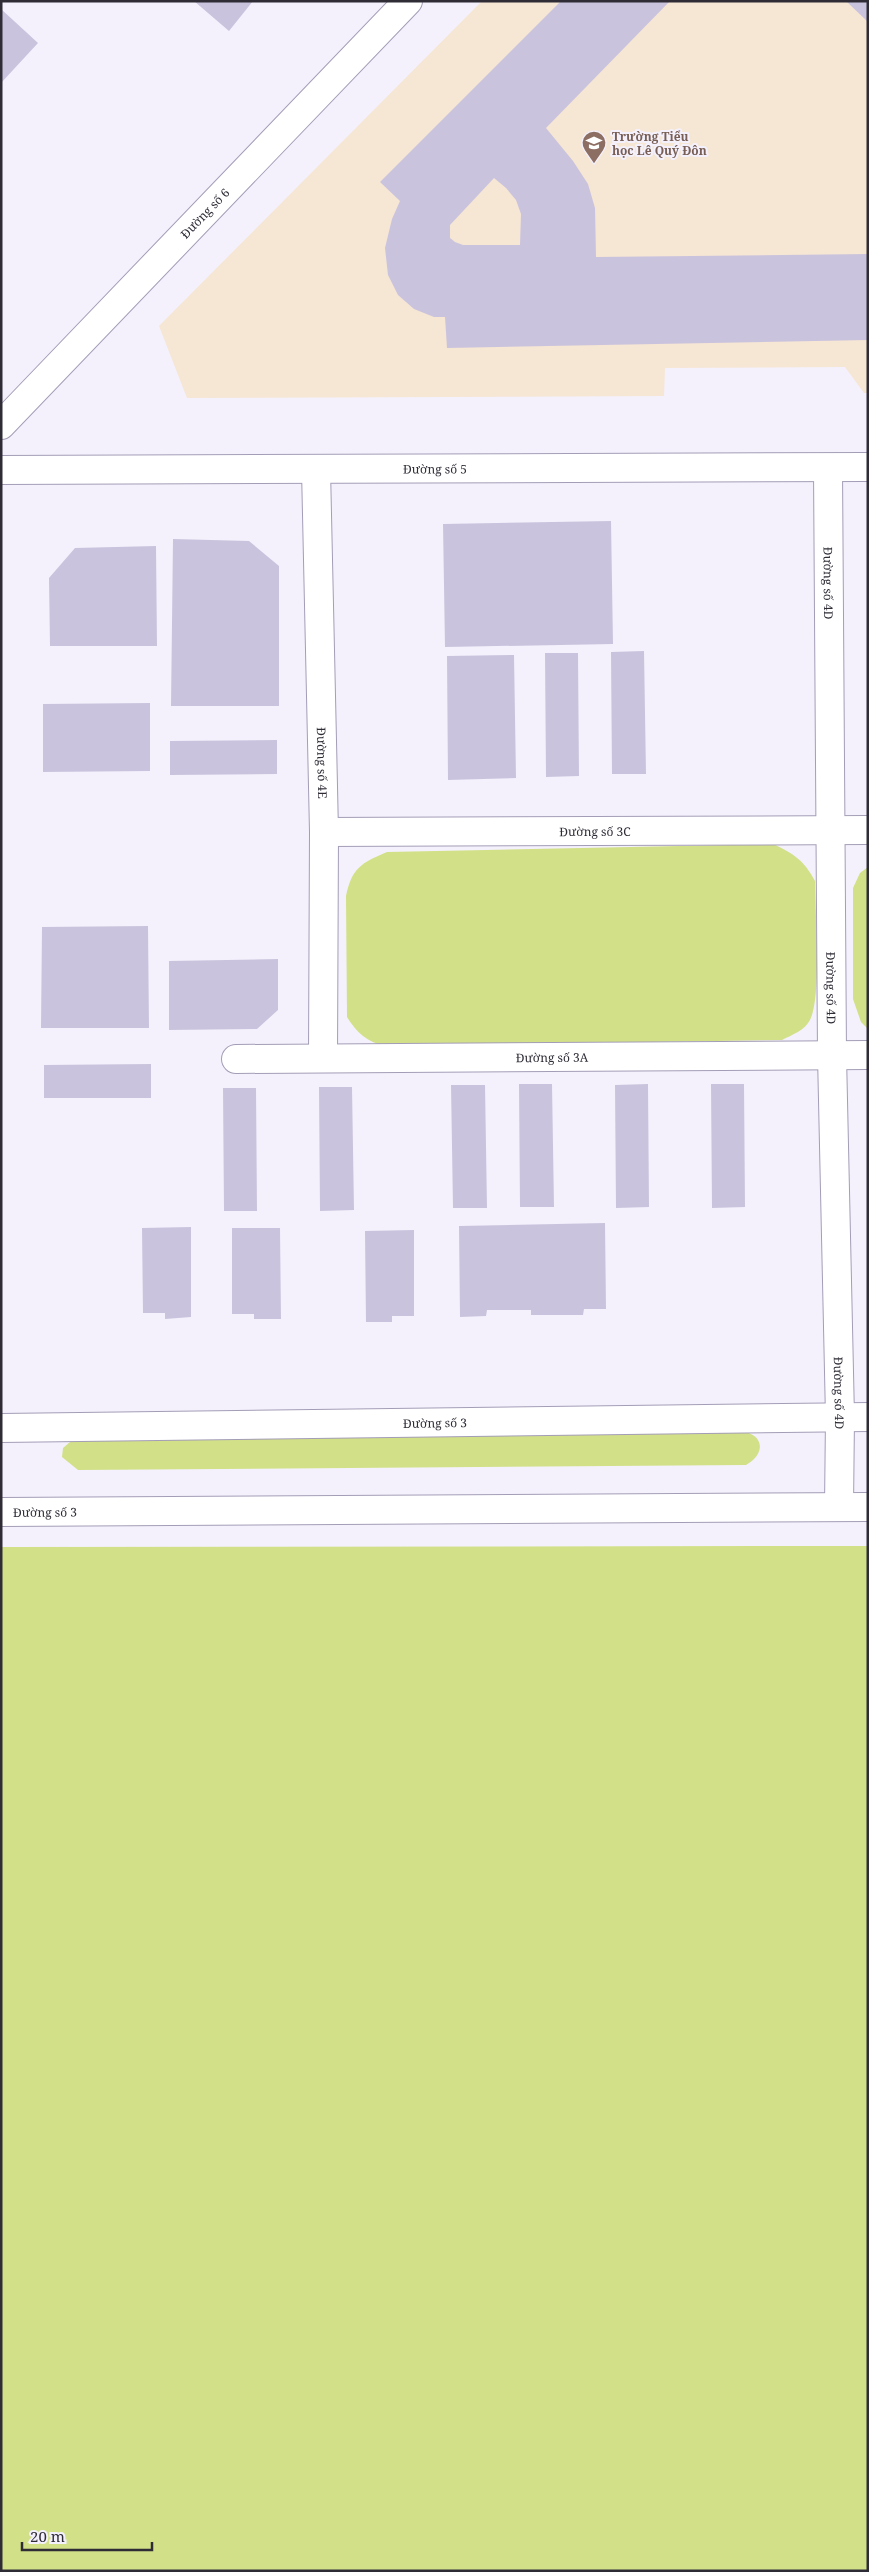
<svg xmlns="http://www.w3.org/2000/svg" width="869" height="2572" font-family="'Noto Serif',serif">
<rect width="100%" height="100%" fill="#f4f1fc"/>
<path fill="#f6e6d4" d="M 482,1 L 868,1 L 868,393 L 864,393 L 845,367 L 665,368 L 664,396 L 187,398 L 159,326 Z"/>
<path fill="#d2e088" d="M 773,844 C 794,854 804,860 815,881 C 815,911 822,996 810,1020 C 805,1030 792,1035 782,1040 L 385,1046 C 367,1042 357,1033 347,1017 L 346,896 C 352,868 361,863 387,852 Z
M 868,867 L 868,1029 L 861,1022 L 853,999 L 853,888 L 860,873 Z
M 746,1432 C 766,1438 763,1456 746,1465 L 78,1470 L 62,1457 L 63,1448 L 77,1436 Z
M 868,1546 L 868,2571 L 1,2571 L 1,1547 Z"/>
<path fill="#cac3dd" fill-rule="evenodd" d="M 194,1 L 253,1 L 229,31 Z
M 561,1 L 670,1 L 546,128 L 573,161 L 588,184 L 595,208 L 596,257 L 868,254 L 868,340 L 447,348 L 445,317 L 434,317 L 414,309 L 398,295 L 388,275 L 385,248 L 392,219 L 400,201 L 380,182 ZM 494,178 L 506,188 L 516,200 L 521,214 L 520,245 L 463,245 L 455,242 L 450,238 L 450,225 Z
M 846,1 L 868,1 L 868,22 Z
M 1,9 L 38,43 L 1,83 Z
M 611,521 L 613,644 L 445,647 L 443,524 Z
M 173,539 L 249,541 L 279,566 L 279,706 L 171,706 Z
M 156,546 L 157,646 L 50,646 L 49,578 L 75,548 Z
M 644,651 L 646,774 L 612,774 L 611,652 Z
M 545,653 L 578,653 L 579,776 L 546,777 Z
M 514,655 L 516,778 L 448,780 L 447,656 Z
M 150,703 L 150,771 L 43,772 L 43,704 Z
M 277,740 L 277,774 L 170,775 L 170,741 Z
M 148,926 L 149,1028 L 41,1028 L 42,927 Z
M 278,959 L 278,1010 L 257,1029 L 169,1030 L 169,961 Z
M 151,1064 L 151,1098 L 44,1098 L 44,1065 Z
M 519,1084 L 552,1084 L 554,1207 L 520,1207 Z
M 648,1084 L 649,1207 L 616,1208 L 615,1085 Z
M 711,1084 L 744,1084 L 745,1207 L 712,1208 Z
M 451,1085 L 485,1085 L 487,1208 L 453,1208 Z
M 319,1087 L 352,1087 L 354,1210 L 320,1211 Z
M 223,1088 L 256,1088 L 257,1211 L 224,1211 Z
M 605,1223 L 606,1309 L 584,1309 L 583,1315 L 531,1315 L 531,1310 L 487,1310 L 486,1316 L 460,1317 L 459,1226 Z
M 191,1227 L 191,1317 L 165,1319 L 165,1313 L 143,1313 L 142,1228 Z
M 232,1228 L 280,1228 L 281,1319 L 254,1319 L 254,1314 L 232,1314 Z
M 414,1230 L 414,1316 L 392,1316 L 392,1322 L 366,1322 L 365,1231 Z"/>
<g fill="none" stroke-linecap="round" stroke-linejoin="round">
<defs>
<g id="street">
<path id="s1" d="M 1,425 L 408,1"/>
<path id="s2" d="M 828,468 L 832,1055 L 840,1417 L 839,1507"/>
<path id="s3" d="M 316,469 L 324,832 L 323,1057"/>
<path id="s4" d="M 1,470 L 868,467"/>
<path id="s5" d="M 324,832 L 868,830"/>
<path id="s6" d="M 236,1059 L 868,1055"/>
<path id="s7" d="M 1,1428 L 868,1417"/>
<path id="s8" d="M 1,1512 L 868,1507"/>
</g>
</defs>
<use href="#street" stroke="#a49db7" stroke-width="30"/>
<use href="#street" stroke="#fff" stroke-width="28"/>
</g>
<defs>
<symbol id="school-pin" viewBox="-11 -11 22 30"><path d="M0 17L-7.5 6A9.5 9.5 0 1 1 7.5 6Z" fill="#8d6e63" stroke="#f4f1fc"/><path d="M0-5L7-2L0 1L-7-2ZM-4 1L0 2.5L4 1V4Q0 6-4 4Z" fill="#fff"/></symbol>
</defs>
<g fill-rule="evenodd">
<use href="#school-pin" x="580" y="129" width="28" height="38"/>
</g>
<g text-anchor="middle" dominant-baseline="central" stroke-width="4" stroke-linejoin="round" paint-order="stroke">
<g font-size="12" font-weight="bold" fill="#785e54" stroke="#f4f1fc" text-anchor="start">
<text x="612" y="136">Trường Tiểu<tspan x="612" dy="14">học Lê Quý Đôn</tspan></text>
</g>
<g font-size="12" fill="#2f2c36" stroke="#f4f1fc">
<text stroke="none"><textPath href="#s1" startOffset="294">Đường số 6</textPath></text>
<text stroke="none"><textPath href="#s4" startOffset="434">Đường số 5</textPath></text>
<text stroke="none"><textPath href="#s2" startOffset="115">Đường số 4D</textPath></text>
<text stroke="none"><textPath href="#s3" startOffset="294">Đường số 4E</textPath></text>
<text stroke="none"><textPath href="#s5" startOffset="271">Đường số 3C</textPath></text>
<text stroke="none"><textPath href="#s2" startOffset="520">Đường số 4D</textPath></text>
<text stroke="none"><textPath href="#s6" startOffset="316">Đường số 3A</textPath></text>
<text stroke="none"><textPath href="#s2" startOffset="925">Đường số 4D</textPath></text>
<text stroke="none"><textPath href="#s7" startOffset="434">Đường số 3</textPath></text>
<text stroke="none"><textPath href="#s8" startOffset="44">Đường số 3</textPath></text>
</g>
</g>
<rect width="869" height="2572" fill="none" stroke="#2f2c36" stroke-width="5"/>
<path d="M22 2542v8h130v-8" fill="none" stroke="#2f2c36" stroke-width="2.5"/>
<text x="30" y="2542" font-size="15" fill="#2f2c36" stroke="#f4f1fc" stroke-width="4" paint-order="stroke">20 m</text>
</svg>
